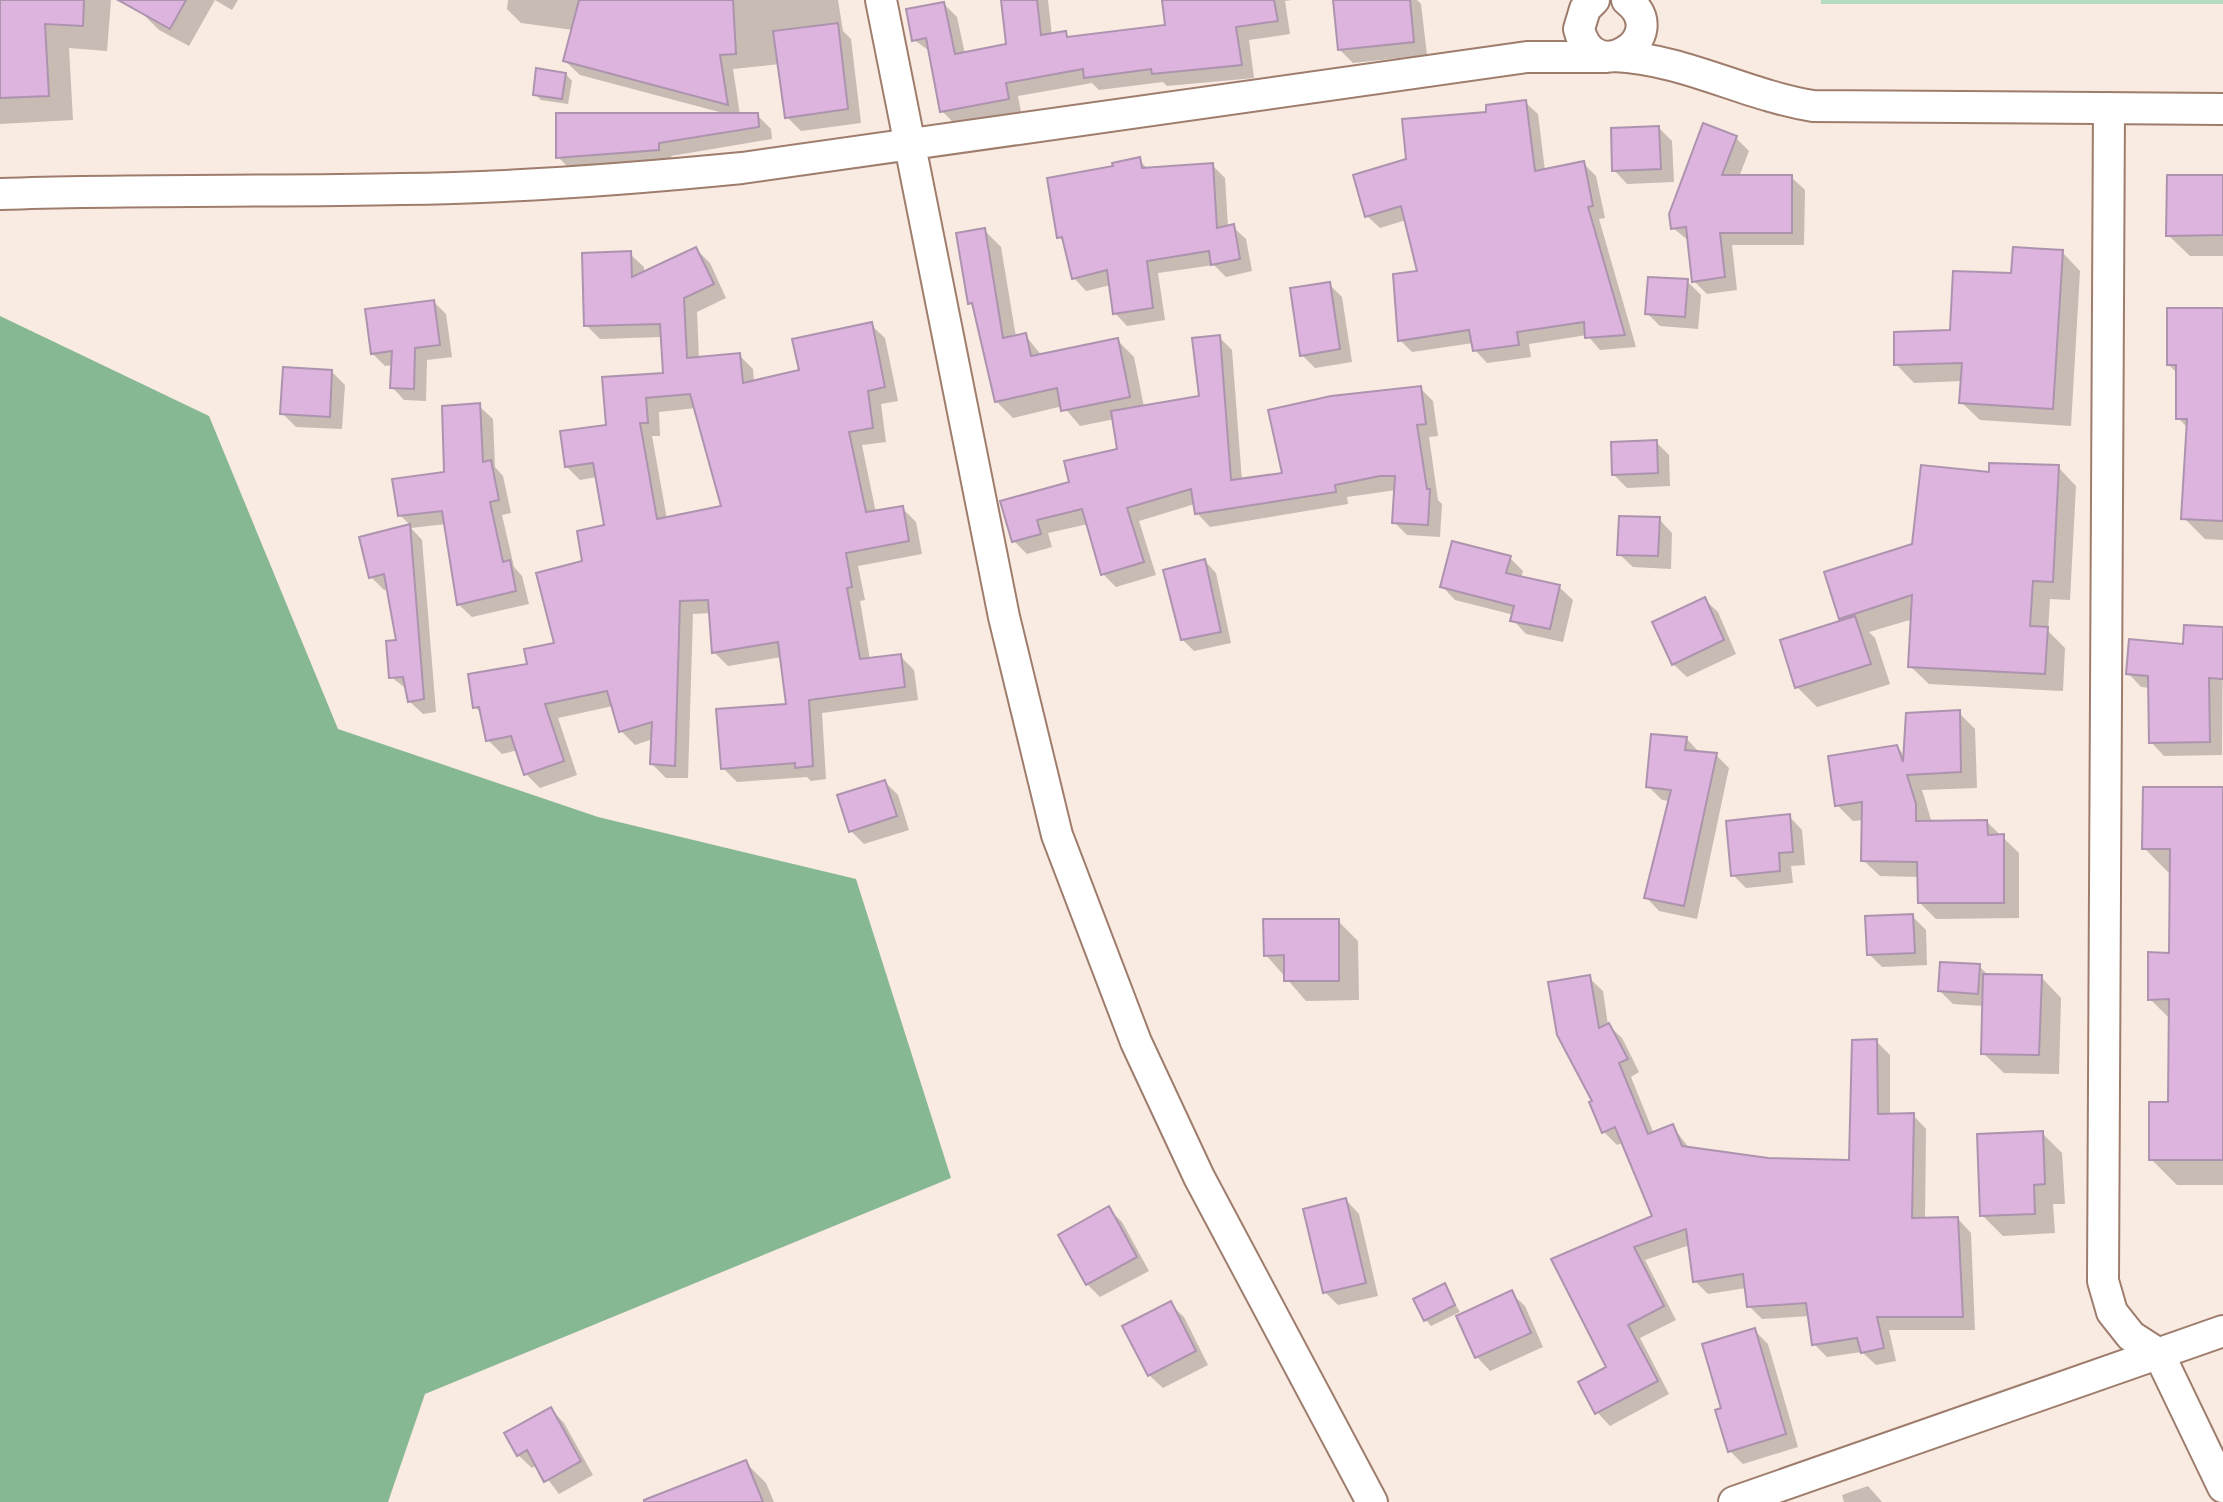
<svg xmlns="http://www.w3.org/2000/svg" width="2223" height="1502" font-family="Signika,sans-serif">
<rect width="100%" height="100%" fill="#f9eae2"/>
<path fill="#b5dbbe" d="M 1821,0 L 2223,0 L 2223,4 L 1821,4 Z"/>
<path fill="#87b894" d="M 0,316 L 209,416 L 338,729 L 598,817 L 856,879 L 951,1178 L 425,1394 L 388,1502 L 0,1502 Z"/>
<path fill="#0003" fill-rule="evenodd" d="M 0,0 L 111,0 L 107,51 L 69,48 L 73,120 L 0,124 Z
M 147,0 L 238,0 L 232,10 L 215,0 L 189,46 L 159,30 L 140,11 Z
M 508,0 L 838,0 L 843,31 L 851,39 L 861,123 L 801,131 L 787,117 L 780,64 L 733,69 L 740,115 L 757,115 L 771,129 L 772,139 L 671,156 L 672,163 L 571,170 L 558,157 L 727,114 L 580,75 L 565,61 L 573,30 L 521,23 L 507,9 Z
M 1003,0 L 1048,0 L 1052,36 L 1065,33 L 1070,39 L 1167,27 L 1164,0 L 1292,0 L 1285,1 L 1290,34 L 1249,40 L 1254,78 L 1167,86 L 1163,82 L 1099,90 L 1092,83 L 1018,96 L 1021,112 L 955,124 L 942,111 L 931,52 L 914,40 L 944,4 L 957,17 L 965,54 L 1008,46 Z
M 1335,0 L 1417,0 L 1421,4 L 1427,55 L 1353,63 L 1340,50 Z
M 566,74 L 572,81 L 568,104 L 541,100 L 535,94 Z
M 1525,102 L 1538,114 L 1545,171 L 1583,163 L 1596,176 L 1605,218 L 1599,219 L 1636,347 L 1600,350 L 1587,335 L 1529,344 L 1531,357 L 1487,363 L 1475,350 L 1473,343 L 1412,352 L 1400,340 L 1419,273 L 1406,220 L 1380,228 L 1367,216 L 1408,160 L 1489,114 Z
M 1659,128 L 1672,141 L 1674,182 L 1627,184 L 1614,170 Z
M 1736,138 L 1749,151 L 1739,177 L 1791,177 L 1805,190 L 1804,245 L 1732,245 L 1737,290 L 1707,294 L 1694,281 L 1689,241 L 1673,228 Z
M 1139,160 L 1149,170 L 1212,165 L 1225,178 L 1228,227 L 1233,227 L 1246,239 L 1252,271 L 1226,277 L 1214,265 L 1158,273 L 1165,320 L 1127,326 L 1115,313 L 1111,285 L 1086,291 L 1074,278 L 1066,244 L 1059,237 L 1115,168 Z
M 2223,177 L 2223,256 L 2190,256 L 2168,235 Z
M 984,230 L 1001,247 L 1016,337 L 1025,335 L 1042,356 L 1117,340 L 1134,357 L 1144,407 L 1201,398 L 1219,337 L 1232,350 L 1242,481 L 1284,474 L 1420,388 L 1433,401 L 1438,436 L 1429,437 L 1438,500 L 1442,504 L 1440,537 L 1407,535 L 1394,522 L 1396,490 L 1347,497 L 1348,504 L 1210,527 L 1197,513 L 1195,504 L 1139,521 L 1156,575 L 1116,587 L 1103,574 L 1088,524 L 1048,533 L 1052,547 L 1027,554 L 1014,541 L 1071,483 L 1119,451 L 1115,419 L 1080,426 L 1063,406 L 1013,418 L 996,401 L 975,308 L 970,303 Z
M 696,249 L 710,263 L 726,298 L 697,312 L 699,359 L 739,355 L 753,369 L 754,382 L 801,372 L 871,325 L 885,338 L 898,401 L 881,404 L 886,442 L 862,445 L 876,513 L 902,508 L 916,522 L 922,554 L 858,566 L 865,600 L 860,601 L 870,660 L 900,656 L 914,670 L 918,700 L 822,713 L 826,779 L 811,781 L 807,777 L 737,782 L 723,768 L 789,706 L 782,657 L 728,666 L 714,652 L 711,613 L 693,614 L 688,778 L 666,778 L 652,764 L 653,739 L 635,745 L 621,731 L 613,706 L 558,718 L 577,775 L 540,788 L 526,774 L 518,750 L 502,754 L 488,740 L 483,715 L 475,707 L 557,645 L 585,562 L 606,527 L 597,477 L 580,480 L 566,466 L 665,375 L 663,337 L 600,339 L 586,325 L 630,254 L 644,267 L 644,274 ZM 696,408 L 724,508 L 667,519 L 652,436 L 660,436 L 659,412 Z
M 2062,252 L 2080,271 L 2071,426 L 1980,420 L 1961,402 L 1963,381 L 1914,383 L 1896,364 L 1952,332 L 2013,275 Z
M 1687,281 L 1701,295 L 1698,329 L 1660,326 L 1647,313 Z
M 1329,284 L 1342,297 L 1352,362 L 1315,368 L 1302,355 Z
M 434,302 L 446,314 L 452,357 L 427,360 L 426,401 L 404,400 L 392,387 L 393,365 L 385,366 L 372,353 Z
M 2223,310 L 2223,540 L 2205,539 L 2184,518 L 2189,429 L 2178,418 L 2178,374 L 2169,365 Z
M 332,372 L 345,385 L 342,429 L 296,427 L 282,413 Z
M 479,406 L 493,419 L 495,467 L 503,476 L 511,513 L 502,515 L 514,567 L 522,576 L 529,604 L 472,617 L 458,604 L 446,524 L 411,528 L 422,540 L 436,712 L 423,714 L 409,701 L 408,690 L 391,677 L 398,642 L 389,589 L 384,590 L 371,577 L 362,538 L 411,526 L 400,515 L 446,473 Z
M 1656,442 L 1669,455 L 1670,486 L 1627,488 L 1614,475 Z
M 2058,467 L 2076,486 L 2070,600 L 2050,599 L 2048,631 L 2065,648 L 2063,691 L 1929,684 L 1910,666 L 1913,619 L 1869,632 L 1875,638 L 1890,684 L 1817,707 L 1797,687 L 1845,621 L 1841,617 L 1991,474 Z
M 1659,519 L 1672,533 L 1671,569 L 1633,567 L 1619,554 Z
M 1510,558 L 1523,571 L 1521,578 L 1559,587 L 1573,600 L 1563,642 L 1526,634 L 1513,620 L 1514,615 L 1455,600 L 1442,586 Z
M 1205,561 L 1216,573 L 1231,643 L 1194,651 L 1182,639 Z
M 1704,599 L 1718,612 L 1736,654 L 1687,677 L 1673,664 Z
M 2223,629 L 2222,755 L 2164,756 L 2151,742 L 2150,688 L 2141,687 L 2128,673 Z
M 1959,713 L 1975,729 L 1977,788 L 1922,790 L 1932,823 L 1987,822 L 2019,853 L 2019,918 L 1936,919 L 1920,903 L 1919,877 L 1880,876 L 1863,860 L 1864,820 L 1853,821 L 1837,805 L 1897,747 L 1905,756 Z
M 1686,738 L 1699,752 L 1716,755 L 1729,768 L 1697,919 L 1659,911 L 1646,897 L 1670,801 L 1662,800 L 1649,787 Z
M 885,782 L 898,795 L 909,830 L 864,844 L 851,831 Z
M 2223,789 L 2223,1185 L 2177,1185 L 2151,1159 L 2170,1104 L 2171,1020 L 2150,999 L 2171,955 L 2170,874 L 2144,848 Z
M 1789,816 L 1802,830 L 1805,865 L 1791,866 L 1793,883 L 1746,888 L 1733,875 Z
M 1912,916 L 1926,930 L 1927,965 L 1882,967 L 1869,954 Z
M 1338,921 L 1358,941 L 1359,1000 L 1306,1001 L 1266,955 Z
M 1979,966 L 1989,976 L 2041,977 L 2061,998 L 2059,1074 L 2004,1073 L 1983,1053 L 1984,1006 L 1953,1004 L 1940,991 Z
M 1589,978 L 1603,991 L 1608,1025 L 1622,1038 L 1639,1072 L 1631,1077 L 1654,1134 L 1672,1126 L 1690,1149 L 1768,1160 L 1851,1162 L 1876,1041 L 1890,1055 L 1890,1115 L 1913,1115 L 1926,1129 L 1925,1220 L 1958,1219 L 1971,1233 L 1975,1330 L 1889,1330 L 1896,1361 L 1876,1365 L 1862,1352 L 1827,1357 L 1814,1344 L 1810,1316 L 1762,1319 L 1749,1306 L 1746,1288 L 1708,1294 L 1695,1281 L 1690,1245 L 1645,1260 L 1676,1320 L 1640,1338 L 1669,1394 L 1610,1426 L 1597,1412 L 1609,1368 L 1553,1260 L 1654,1217 L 1624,1142 L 1617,1145 L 1604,1132 L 1595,1102 Z
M 2042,1133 L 2062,1153 L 2065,1204 L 2053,1204 L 2055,1233 L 2003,1236 L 1982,1215 Z
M 1346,1200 L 1359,1214 L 1378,1296 L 1338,1305 L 1325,1292 Z
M 1109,1209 L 1122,1222 L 1149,1271 L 1100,1297 L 1087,1284 Z
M 1444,1286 L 1460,1312 L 1431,1326 L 1425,1319 Z
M 1511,1293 L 1525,1306 L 1543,1347 L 1490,1371 L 1477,1357 L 1459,1317 Z
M 1170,1304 L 1184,1317 L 1208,1365 L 1163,1388 L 1149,1375 Z
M 1755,1331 L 1768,1344 L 1798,1447 L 1743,1464 L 1730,1451 L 1723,1410 Z
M 551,1409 L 564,1423 L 593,1475 L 559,1494 L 537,1465 L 532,1468 L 518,1455 L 507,1434 Z
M 746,1463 L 766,1483 L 774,1502 L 683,1502 Z
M 1868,1486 L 1882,1502 L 1844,1502 L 1842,1495 Z"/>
<path fill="#dcb4de" stroke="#ad93ae" stroke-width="2" fill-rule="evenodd" d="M 0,0 L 84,0 L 83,26 L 45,24 L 49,96 L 0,98 Z
M 118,0 L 186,0 L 170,29 Z
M 579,0 L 733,0 L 736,54 L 720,55 L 728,105 L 563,61 Z
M 1001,0 L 1037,0 L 1041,35 L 1066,31 L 1067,37 L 1165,25 L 1162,0 L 1274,0 L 1278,21 L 1236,27 L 1242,65 L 1152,74 L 1151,69 L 1084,78 L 1083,69 L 1006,83 L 1009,99 L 940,112 L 926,38 L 912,41 L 906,9 L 944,2 L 955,54 L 1006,44 Z
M 1333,0 L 1410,0 L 1414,42 L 1338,50 Z
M 838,23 L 848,109 L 785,118 L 773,31 Z
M 536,68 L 566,73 L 562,99 L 533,95 Z
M 1526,100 L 1535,171 L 1584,161 L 1593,206 L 1588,207 L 1625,335 L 1585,338 L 1584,322 L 1517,332 L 1519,345 L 1473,351 L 1469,330 L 1398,341 L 1393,274 L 1417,271 L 1401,206 L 1365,217 L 1353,175 L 1406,159 L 1402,119 L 1486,112 L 1486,105 Z
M 556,113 L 758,113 L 759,127 L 659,143 L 659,150 L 556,158 Z
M 1703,123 L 1737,136 L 1722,175 L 1792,175 L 1792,233 L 1720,233 L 1725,277 L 1692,282 L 1686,227 L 1671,229 L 1669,214 Z
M 1659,126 L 1661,169 L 1612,171 L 1611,128 Z
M 1140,157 L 1142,168 L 1213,163 L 1217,228 L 1234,224 L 1240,259 L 1211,265 L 1209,251 L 1147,261 L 1153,308 L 1113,314 L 1107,270 L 1072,279 L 1062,237 L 1057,238 L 1047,178 L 1113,166 L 1112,163 Z
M 2167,175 L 2223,175 L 2223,235 L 2166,236 Z
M 985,228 L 1003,338 L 1026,333 L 1031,356 L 1118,338 L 1130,397 L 1061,411 L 1057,388 L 995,402 L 972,303 L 968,304 L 956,233 Z
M 696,247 L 714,284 L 684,298 L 687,358 L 740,353 L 743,383 L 799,370 L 792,339 L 872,322 L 885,387 L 868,391 L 873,428 L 849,432 L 866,512 L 903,506 L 909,541 L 846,553 L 852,587 L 847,588 L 860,659 L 901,654 L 905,687 L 809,700 L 813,766 L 795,768 L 795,763 L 721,769 L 716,709 L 786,704 L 778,642 L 712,653 L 708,600 L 680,601 L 675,766 L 650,764 L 652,722 L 619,732 L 607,691 L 545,704 L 564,761 L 524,775 L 511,736 L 486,741 L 479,707 L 473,708 L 468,674 L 527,664 L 524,649 L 554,643 L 536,573 L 582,561 L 577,531 L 604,525 L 593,463 L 565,467 L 560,431 L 606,425 L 602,377 L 663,373 L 660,324 L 584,326 L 582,253 L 631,251 L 632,277 ZM 690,394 L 721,506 L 657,519 L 640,423 L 648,423 L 646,398 Z
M 2013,247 L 2063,250 L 2053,409 L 1959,403 L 1962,363 L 1894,365 L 1894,332 L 1950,330 L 1953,271 L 2011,273 Z
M 1648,277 L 1688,279 L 1685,317 L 1645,314 Z
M 1330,282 L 1340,349 L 1300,356 L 1290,288 Z
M 434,300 L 440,345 L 415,348 L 414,389 L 390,388 L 392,351 L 371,354 L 365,309 Z
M 2167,308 L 2223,308 L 2223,521 L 2181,519 L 2187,419 L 2176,419 L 2176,365 L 2167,365 Z
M 1220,335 L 1231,480 L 1282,473 L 1268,410 L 1331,396 L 1421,386 L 1426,424 L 1417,425 L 1427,489 L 1430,489 L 1428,525 L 1392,523 L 1395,476 L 1380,476 L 1335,485 L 1336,492 L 1195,514 L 1191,489 L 1127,508 L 1144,562 L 1101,575 L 1082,509 L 1037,520 L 1041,534 L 1012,542 L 1000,501 L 1069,482 L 1064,461 L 1117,449 L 1111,411 L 1199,396 L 1192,338 Z
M 283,367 L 332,370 L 330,417 L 280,414 Z
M 480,403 L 483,462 L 491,460 L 499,500 L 490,502 L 503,562 L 510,560 L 516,591 L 457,605 L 442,511 L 398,516 L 392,479 L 444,472 L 442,406 Z
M 1657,440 L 1658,473 L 1612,475 L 1611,442 Z
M 1989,463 L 2059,465 L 2053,582 L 2033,581 L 2030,626 L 2048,627 L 2045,674 L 1908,667 L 1912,595 L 1839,619 L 1824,572 L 1912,544 L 1921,465 L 1989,472 Z
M 1619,516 L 1660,517 L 1658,556 L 1617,555 Z
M 410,524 L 424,699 L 408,702 L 403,677 L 389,678 L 386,641 L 396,640 L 384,574 L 369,578 L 359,537 Z
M 1452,541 L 1511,556 L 1506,573 L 1560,585 L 1550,629 L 1510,621 L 1514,606 L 1440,587 Z
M 1205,559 L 1221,632 L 1181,640 L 1163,570 Z
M 1705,597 L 1724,640 L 1672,665 L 1652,622 Z
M 1855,616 L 1871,664 L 1795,688 L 1780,640 Z
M 2184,625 L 2223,627 L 2223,679 L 2209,678 L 2210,742 L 2149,743 L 2148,676 L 2126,674 L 2129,639 L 2183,644 Z
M 1960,710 L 1961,772 L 1907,775 L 1916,804 L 1916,821 L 1987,820 L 1988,835 L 2004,834 L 2004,903 L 1918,903 L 1917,862 L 1861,861 L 1862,802 L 1835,806 L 1828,756 L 1897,745 L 1903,762 L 1906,713 Z
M 1651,734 L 1687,737 L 1685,750 L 1717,753 L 1684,906 L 1644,898 L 1671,790 L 1646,787 Z
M 885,780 L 897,816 L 849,832 L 837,795 Z
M 2143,787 L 2223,787 L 2223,1160 L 2149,1160 L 2149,1102 L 2168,1102 L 2169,999 L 2148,1000 L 2148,952 L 2169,953 L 2170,849 L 2142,849 Z
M 1790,814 L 1793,852 L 1779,853 L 1780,871 L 1731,876 L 1726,821 Z
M 1913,914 L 1915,953 L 1867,955 L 1865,916 Z
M 1263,919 L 1339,919 L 1339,981 L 1284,981 L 1284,955 L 1264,956 Z
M 1940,962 L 1980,964 L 1978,994 L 1938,991 Z
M 1983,974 L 2042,975 L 2039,1055 L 1981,1054 Z
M 1590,975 L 1599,1028 L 1609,1023 L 1628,1059 L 1619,1063 L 1648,1134 L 1673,1124 L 1682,1146 L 1768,1158 L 1849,1160 L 1852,1040 L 1877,1039 L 1878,1114 L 1914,1113 L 1912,1218 L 1958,1217 L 1963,1317 L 1877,1317 L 1884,1348 L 1861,1353 L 1857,1338 L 1812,1345 L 1806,1303 L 1747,1307 L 1743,1274 L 1693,1282 L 1686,1229 L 1634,1247 L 1664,1306 L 1628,1325 L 1658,1381 L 1595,1414 L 1578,1382 L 1606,1367 L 1551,1259 L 1652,1216 L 1615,1127 L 1602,1133 L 1589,1102 L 1592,1101 L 1557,1035 L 1548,982 Z
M 2043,1131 L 2045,1184 L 2034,1185 L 2035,1214 L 1980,1216 L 1977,1134 Z
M 1346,1198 L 1366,1283 L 1323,1293 L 1303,1209 Z
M 1109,1206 L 1137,1257 L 1086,1285 L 1058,1235 Z
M 1445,1283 L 1455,1305 L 1424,1321 L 1413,1299 Z
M 1512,1290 L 1531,1333 L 1475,1358 L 1456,1316 Z
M 1171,1301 L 1196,1351 L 1148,1376 L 1122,1326 Z
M 1755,1328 L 1786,1434 L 1728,1452 L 1715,1410 L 1721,1408 L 1702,1344 Z
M 551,1407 L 581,1461 L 544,1482 L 527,1450 L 517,1456 L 504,1433 Z
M 746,1460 L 763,1502 L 644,1502 L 644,1500 Z"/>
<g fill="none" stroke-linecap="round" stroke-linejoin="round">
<defs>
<path id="street" d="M 881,0 L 1004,617 L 1057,835 L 1136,1042 L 1199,1177 L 1372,1502
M 1594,0 L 1585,9 L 1579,29 C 1594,90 1674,36 1627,0
M 1614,56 C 1684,59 1745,95 1813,106 L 2223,109
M 2109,108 L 2103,1281 L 2112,1312 L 2131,1336 L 2159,1354 L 2223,1487
M 0,194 C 134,189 268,192 402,189 C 515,188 629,179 742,168 L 1527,57 L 1607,57
M 1734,1502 L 2223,1331"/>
</defs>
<use href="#street" stroke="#9f7d6d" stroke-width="34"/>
<use href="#street" stroke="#fff" stroke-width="30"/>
</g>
</svg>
